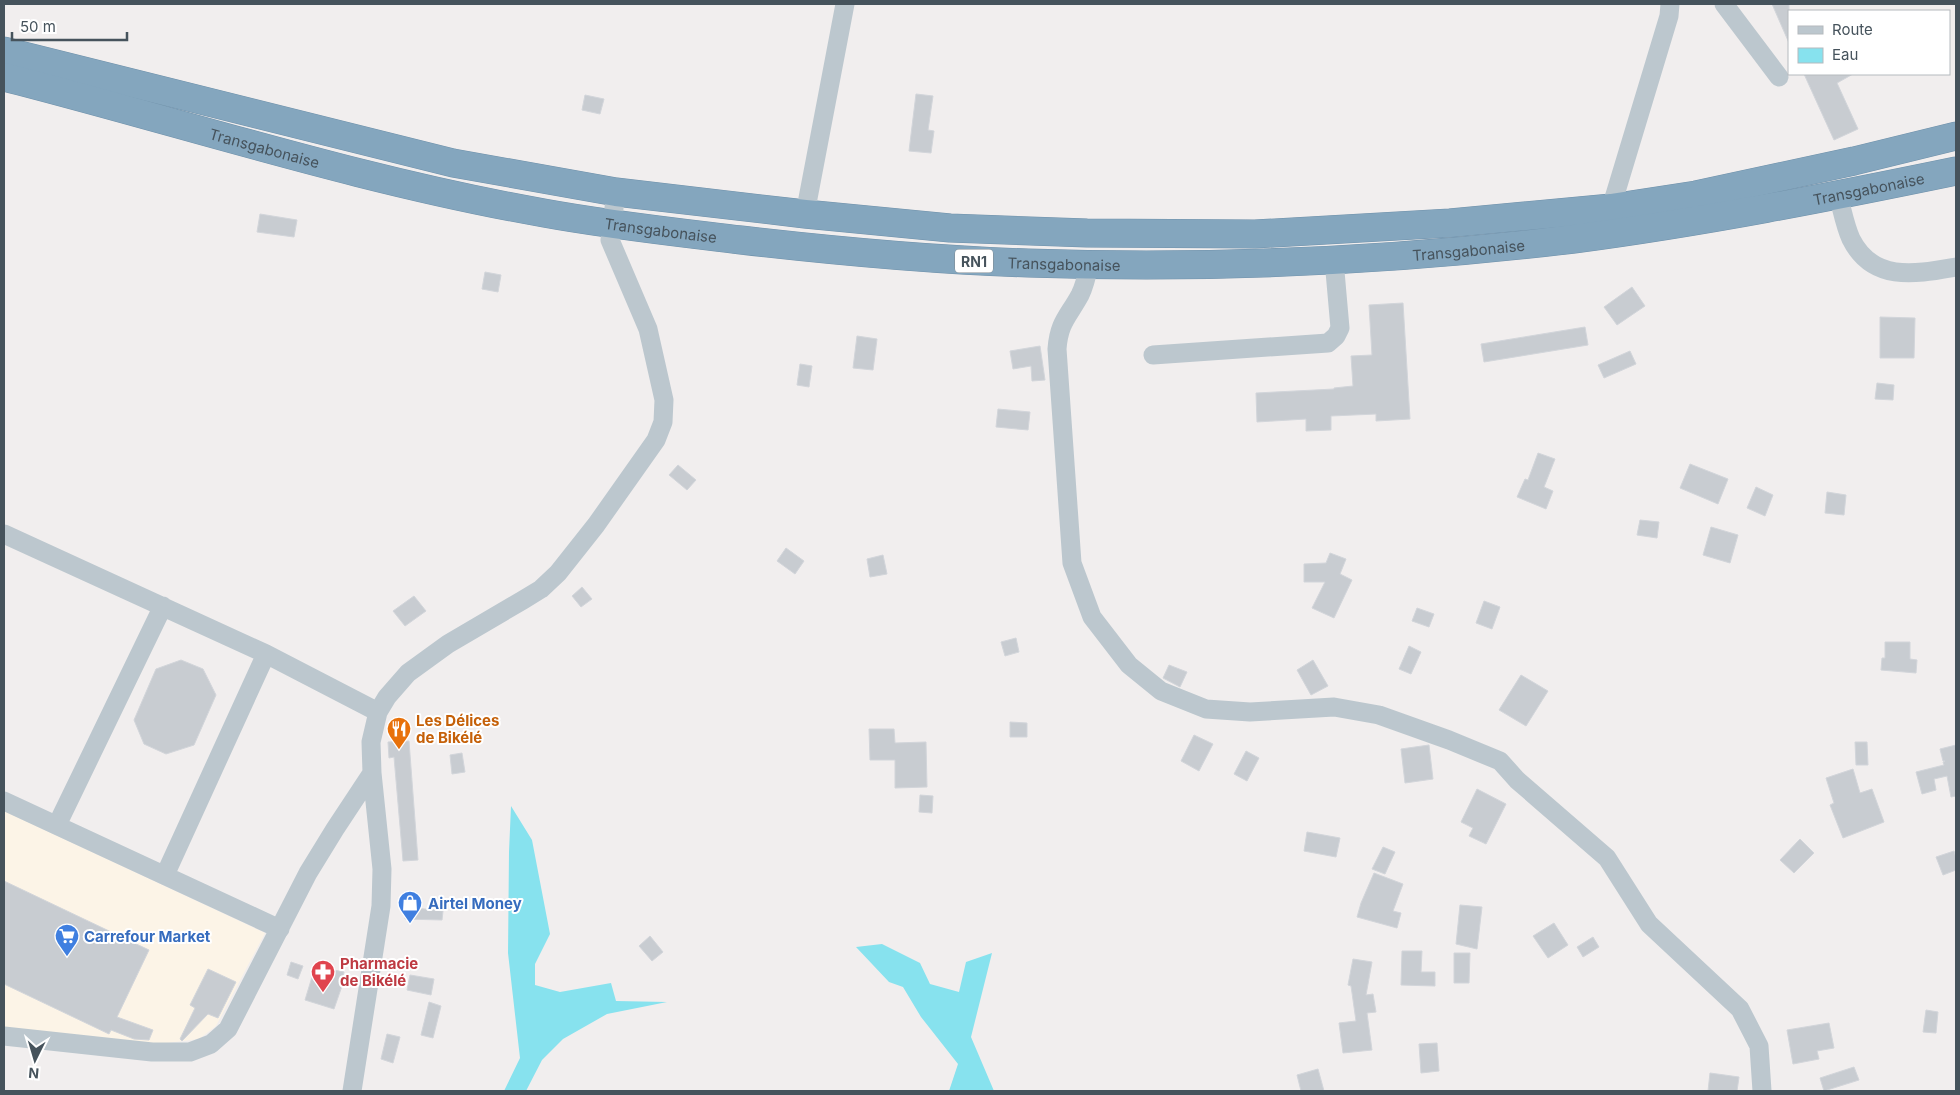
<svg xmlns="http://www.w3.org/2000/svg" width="1960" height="1095" font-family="Inter,sans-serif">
<rect width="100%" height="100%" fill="#f1eeee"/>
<path fill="#fcf4e7" d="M 4,811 L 265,933 L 216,1026 L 199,1039 L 151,1045 L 4,1028 Z"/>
<path fill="#87e2ee" d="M 511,806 L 532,840 L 550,934 L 535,964 L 535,985 L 560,992 L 611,983 L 616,1001 L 667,1002 L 607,1014 L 563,1039 L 542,1060 L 526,1091 L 504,1091 L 520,1058 L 508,953 L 509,852 Z
M 882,944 L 920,963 L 930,984 L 959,992 L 966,962 L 992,953 L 971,1037 L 994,1091 L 949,1091 L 958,1064 L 921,1017 L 903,987 L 889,982 L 856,947 Z"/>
<path fill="#c8ccd1" stroke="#d2d5da" d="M 1772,4 L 1789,4 L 1789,43 Z
M 1804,74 L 1853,74 L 1837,83 L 1858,129 L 1834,140 Z
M 916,94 L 933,96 L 928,130 L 934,131 L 931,153 L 909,151 Z
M 585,95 L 604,99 L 600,114 L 582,110 Z
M 260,214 L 297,220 L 294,237 L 257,232 Z
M 485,272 L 501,275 L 498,292 L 482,289 Z
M 1632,287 L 1645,306 L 1617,325 L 1604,307 Z
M 1403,303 L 1410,419 L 1376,421 L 1376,414 L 1331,416 L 1331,430 L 1306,431 L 1306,419 L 1257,422 L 1256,393 L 1334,389 L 1334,388 L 1353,386 L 1351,356 L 1372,355 L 1369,305 Z
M 1880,317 L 1915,318 L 1914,358 L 1880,358 Z
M 1585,327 L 1588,345 L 1484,362 L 1481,344 Z
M 857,336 L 877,339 L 873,370 L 853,368 Z
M 1040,346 L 1045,380 L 1032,381 L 1031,366 L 1013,369 L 1010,351 Z
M 1630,351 L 1636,364 L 1604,378 L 1598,365 Z
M 800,364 L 812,366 L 809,387 L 797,385 Z
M 1877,383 L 1894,385 L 1893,400 L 1875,399 Z
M 998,409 L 1030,412 L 1028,430 L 996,427 Z
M 1538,453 L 1555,459 L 1544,487 L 1553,491 L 1546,509 L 1517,497 L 1525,479 L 1528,480 Z
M 1690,464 L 1728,479 L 1718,504 L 1680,488 Z
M 678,465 L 696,480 L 687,490 L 669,475 Z
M 1756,487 L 1773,495 L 1765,516 L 1747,508 Z
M 1827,492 L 1846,495 L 1844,515 L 1825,513 Z
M 1640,520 L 1659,522 L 1657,538 L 1637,535 Z
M 1711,527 L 1738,535 L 1730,563 L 1703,555 Z
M 786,548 L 804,561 L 795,574 L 777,561 Z
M 1330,553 L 1346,559 L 1340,574 L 1352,580 L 1334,618 L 1312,608 L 1325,582 L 1304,582 L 1304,564 L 1326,563 Z
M 883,555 L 887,574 L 870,577 L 867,559 Z
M 582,587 L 592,599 L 581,607 L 572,596 Z
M 414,596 L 426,611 L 405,626 L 393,611 Z
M 1484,601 L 1500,607 L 1492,629 L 1476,623 Z
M 1417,608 L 1434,614 L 1429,627 L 1412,621 Z
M 1016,638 L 1019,652 L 1005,656 L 1001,642 Z
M 1885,642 L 1910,642 L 1910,659 L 1917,660 L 1916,673 L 1881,670 L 1882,658 L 1885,658 Z
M 1409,646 L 1421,652 L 1411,674 L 1399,669 Z
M 181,660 L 203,669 L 216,695 L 194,745 L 166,754 L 144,744 L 134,720 L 156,669 Z
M 1313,660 L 1328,686 L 1311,695 L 1297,670 Z
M 1169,665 L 1187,672 L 1180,687 L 1163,678 Z
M 1521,675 L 1548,691 L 1526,726 L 1499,710 Z
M 1010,722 L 1027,723 L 1027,737 L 1010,737 Z
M 869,729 L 894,729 L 895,743 L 926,742 L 927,787 L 895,788 L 895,760 L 870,760 Z
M 1194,735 L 1213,744 L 1199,771 L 1181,761 Z
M 409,741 L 418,860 L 403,861 L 394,757 L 389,758 L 388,742 Z
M 1855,742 L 1867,742 L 1868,765 L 1856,765 Z
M 1429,745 L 1433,779 L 1405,783 L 1401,749 Z
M 1956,745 L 1956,796 L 1951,797 L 1947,776 L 1934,779 L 1936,790 L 1922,794 L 1916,772 L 1944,765 L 1943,762 L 1945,761 L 1943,761 L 1940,749 Z
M 1246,751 L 1259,758 L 1247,781 L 1234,774 Z
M 462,753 L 465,772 L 452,774 L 450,755 Z
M 1853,769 L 1860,793 L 1872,789 L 1884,822 L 1843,838 L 1830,805 L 1834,803 L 1826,778 Z
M 1477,789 L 1506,804 L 1486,844 L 1469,836 L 1473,828 L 1461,822 Z
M 920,795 L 933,796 L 932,813 L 919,812 Z
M 1307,832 L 1340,838 L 1336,857 L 1304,851 Z
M 1800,839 L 1814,853 L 1794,873 L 1780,860 Z
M 1383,847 L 1395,852 L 1385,874 L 1372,869 Z
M 1954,851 L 1956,858 L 1956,870 L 1943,875 L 1936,857 Z
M 1374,873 L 1403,884 L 1393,911 L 1401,913 L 1397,928 L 1357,917 L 1361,903 Z
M 4,881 L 149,950 L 117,1017 L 153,1030 L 149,1040 L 134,1039 L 111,1030 L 109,1034 L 4,984 Z
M 1460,905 L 1482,907 L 1477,949 L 1456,944 Z
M 406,907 L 443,911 L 442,920 L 405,919 Z
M 1554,923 L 1568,945 L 1548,958 L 1533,936 Z
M 650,936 L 663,952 L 652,961 L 639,946 Z
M 1593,937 L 1599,947 L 1583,957 L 1577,947 Z
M 1402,951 L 1422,951 L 1421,972 L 1435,972 L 1435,986 L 1401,985 Z
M 1454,953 L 1470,953 L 1469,983 L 1454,983 Z
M 1353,959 L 1372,962 L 1366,995 L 1373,994 L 1376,1012 L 1367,1013 L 1372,1050 L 1343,1053 L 1339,1023 L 1356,1021 L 1351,986 L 1348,985 Z
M 291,962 L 303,966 L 298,979 L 287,975 Z
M 208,969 L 236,982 L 218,1018 L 208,1014 L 182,1041 L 180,1039 L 195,1008 L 190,1005 Z
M 329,969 L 344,972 L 342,986 L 334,1009 L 305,1000 L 312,977 L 326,981 Z
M 410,975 L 434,979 L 431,995 L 407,990 Z
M 429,1002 L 441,1006 L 433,1038 L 421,1035 Z
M 1926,1010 L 1938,1012 L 1936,1033 L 1923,1032 Z
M 1829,1023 L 1834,1048 L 1817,1051 L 1819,1059 L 1793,1064 L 1787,1030 Z
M 387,1034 L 400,1037 L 393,1063 L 381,1059 Z
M 1437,1043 L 1439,1071 L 1421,1073 L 1419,1044 Z
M 1854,1067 L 1859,1080 L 1824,1091 L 1820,1078 Z
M 1318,1069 L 1324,1091 L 1301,1091 L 1297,1075 Z
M 1710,1073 L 1739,1077 L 1737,1091 L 1708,1091 Z"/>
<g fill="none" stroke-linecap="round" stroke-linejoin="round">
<defs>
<g id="highway">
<path d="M 4,51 L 453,163 L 616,192 L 805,214 L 950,228 L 1087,233 L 1255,234 L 1450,223 L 1611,208 L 1696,195 L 1854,161 L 1956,136"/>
<path id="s1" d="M 4,77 C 184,123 361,181 544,213 C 609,225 675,232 741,240 C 836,251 932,260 1028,263 C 1210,269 1394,261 1574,239 C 1703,222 1830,197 1956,171"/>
</g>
</defs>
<use href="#highway" stroke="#7091aa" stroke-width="29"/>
<path stroke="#bcc7ce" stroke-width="19" d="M 1724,4 L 1779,77
M 1838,195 C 1842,209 1845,226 1851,239 C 1873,283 1916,274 1956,267
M 1611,208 L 1669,16 L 1670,4
M 805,214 L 845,4
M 1089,265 C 1087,275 1085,285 1080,295 C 1068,317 1059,322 1057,349 L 1072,563 L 1092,617 L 1129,665 L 1161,691 L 1206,709 L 1250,712 L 1334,707 L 1379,715 L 1449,740 L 1500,761 L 1517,780 L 1607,858 L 1649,924 L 1740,1009 L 1759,1046 L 1762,1091
M 1153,355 L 1328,343 L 1336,336 L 1340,328 L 1334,260
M 4,534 L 266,654 L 378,712
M 4,801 L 280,929
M 57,825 L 163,606
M 165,875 L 266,654
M 4,1036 L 152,1052 L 190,1052 L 211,1044 L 228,1029 L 308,873 L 335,829 L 372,773
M 352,1091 L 381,906 L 382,869 L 372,773 L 371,742 L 378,712 L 387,697 L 408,673 L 448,644 L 523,600 L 541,589 L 558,573 L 596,525 L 656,440 L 663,422 L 664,400 L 648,329 L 610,240 L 616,192"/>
<use href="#highway" stroke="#84a6be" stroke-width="28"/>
</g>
<defs>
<symbol id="restaurant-pin" viewBox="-11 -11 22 30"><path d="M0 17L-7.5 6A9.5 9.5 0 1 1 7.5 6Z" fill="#e8710a" stroke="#fff"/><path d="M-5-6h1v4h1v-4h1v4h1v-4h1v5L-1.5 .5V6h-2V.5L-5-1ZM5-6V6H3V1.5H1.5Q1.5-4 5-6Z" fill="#fff"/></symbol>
<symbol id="shop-pin" viewBox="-11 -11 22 30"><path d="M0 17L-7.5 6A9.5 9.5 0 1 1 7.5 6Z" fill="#3f7fe0" stroke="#fff"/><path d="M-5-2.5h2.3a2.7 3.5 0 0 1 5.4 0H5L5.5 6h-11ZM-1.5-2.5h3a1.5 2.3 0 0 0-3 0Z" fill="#fff"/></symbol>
<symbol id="supermarket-pin" viewBox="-11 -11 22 30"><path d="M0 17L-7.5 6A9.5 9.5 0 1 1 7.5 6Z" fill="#3f7fe0" stroke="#fff"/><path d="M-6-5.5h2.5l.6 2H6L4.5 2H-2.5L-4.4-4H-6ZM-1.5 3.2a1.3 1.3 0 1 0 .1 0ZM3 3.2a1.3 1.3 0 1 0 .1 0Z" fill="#fff"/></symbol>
<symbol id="pharmacy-pin" viewBox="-11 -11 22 30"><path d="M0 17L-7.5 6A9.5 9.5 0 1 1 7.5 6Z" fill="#e0444e" stroke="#fff"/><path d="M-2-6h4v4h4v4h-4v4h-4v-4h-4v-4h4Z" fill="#fff"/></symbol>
</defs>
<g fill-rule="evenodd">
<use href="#restaurant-pin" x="385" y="715" width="28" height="38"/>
<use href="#shop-pin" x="396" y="889" width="28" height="38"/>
<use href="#supermarket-pin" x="53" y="922" width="28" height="38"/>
<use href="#pharmacy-pin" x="309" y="958" width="28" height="38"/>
</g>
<g text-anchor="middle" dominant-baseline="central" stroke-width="4" stroke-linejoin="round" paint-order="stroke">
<rect fill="#fff" stroke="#7e878d" stroke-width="1" x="955" y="249.5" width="38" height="23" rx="4"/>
<g font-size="14" font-weight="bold" fill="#46535c">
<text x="974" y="261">RN1</text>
</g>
<g font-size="15" fill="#46535c" stroke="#fff">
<text stroke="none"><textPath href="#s1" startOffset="270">Transgabonaise</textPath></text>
<text stroke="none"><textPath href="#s1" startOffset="1890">Transgabonaise</textPath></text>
<text stroke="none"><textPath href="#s1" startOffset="675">Transgabonaise</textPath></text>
<text stroke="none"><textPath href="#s1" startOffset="1485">Transgabonaise</textPath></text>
<text stroke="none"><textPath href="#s1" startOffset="1080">Transgabonaise</textPath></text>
</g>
<g font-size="15" font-weight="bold" fill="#c56008" stroke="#fff" text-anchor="start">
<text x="416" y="720">Les Délices<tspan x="416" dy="17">de Bikélé</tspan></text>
</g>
<g font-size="15" font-weight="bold" fill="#366cbe" stroke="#fff" text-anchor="start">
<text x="428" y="903">Airtel Money</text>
<text x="84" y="936">Carrefour Market</text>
</g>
<g font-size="15" font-weight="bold" fill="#be3a42" stroke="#fff" text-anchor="start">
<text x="340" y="963">Pharmacie<tspan x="340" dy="17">de Bikélé</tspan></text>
</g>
</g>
<rect width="1960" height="1095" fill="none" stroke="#46535c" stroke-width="10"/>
<rect x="1788" y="10" width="162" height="65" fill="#ffffff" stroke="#b5babe"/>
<rect x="1798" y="26" width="25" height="8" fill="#bcc7ce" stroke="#b5babe"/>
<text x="1832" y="35" font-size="15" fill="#46535c">Route</text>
<rect x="1798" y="48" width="25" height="15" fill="#87e2ee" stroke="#b5babe"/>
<text x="1832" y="60" font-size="15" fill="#46535c">Eau</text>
<g transform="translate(35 1060) rotate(185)" stroke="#ffffff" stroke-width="4" paint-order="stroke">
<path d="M0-4L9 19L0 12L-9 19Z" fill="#46535c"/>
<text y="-8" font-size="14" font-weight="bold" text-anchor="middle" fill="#46535c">N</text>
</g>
<path d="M12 32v8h115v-8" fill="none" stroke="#46535c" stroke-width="2.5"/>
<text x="20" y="32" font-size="15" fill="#46535c" stroke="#ffffff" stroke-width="4" paint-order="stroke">50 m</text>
</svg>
